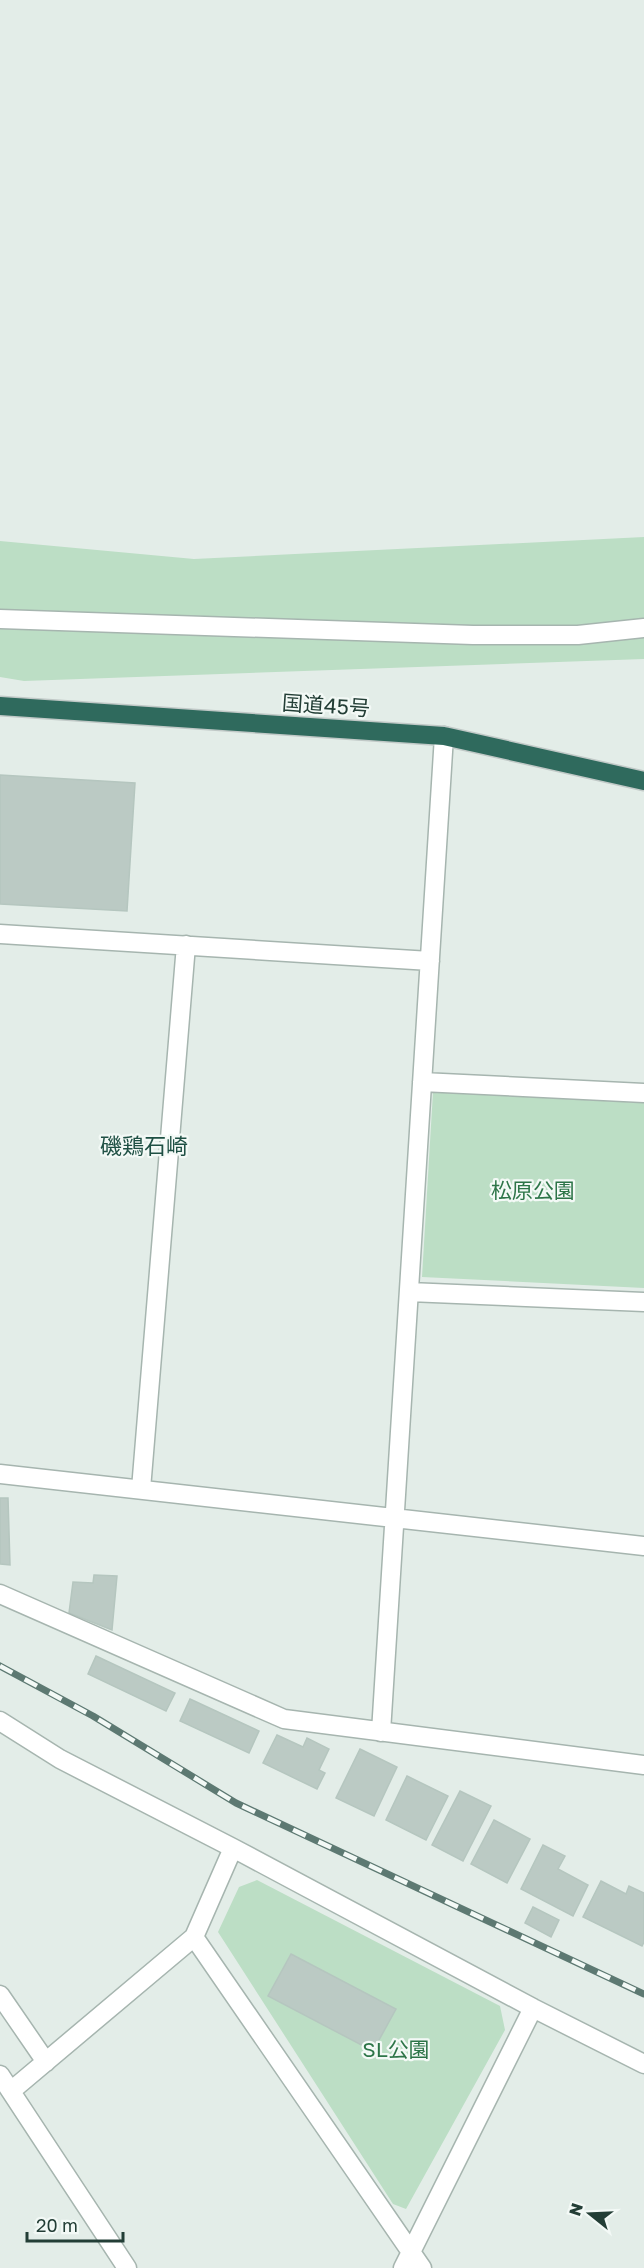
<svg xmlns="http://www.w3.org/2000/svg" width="644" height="2268" font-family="'Golos Text','Noto Sans JP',sans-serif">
<rect width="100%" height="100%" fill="#e3ede8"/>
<path fill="#bcdec5" d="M 644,537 L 644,659 L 24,681 L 0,677 L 0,541 L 194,559 Z
M 433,1092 L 644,1103 L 644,1288 L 422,1277 Z
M 257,1880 L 500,2006 L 505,2030 L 406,2209 L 393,2204 L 218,1932 L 239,1887 Z"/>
<path fill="#bbcac4" stroke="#b5c6bf" stroke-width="1.5" d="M 0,775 L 135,783 L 127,911 L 0,904 Z
M 0,1498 L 8,1498 L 10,1565 L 0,1564 Z
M 94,1575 L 117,1576 L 112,1630 L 69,1613 L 73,1582 L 93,1583 Z
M 96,1656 L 175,1693 L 166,1711 L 88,1674 Z
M 190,1699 L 259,1731 L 249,1753 L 180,1721 Z
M 277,1735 L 303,1747 L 307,1738 L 329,1749 L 319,1770 L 325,1773 L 317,1789 L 263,1763 Z
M 360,1749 L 397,1767 L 374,1816 L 336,1798 Z
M 407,1776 L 448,1796 L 426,1840 L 386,1820 Z
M 460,1791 L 491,1806 L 463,1861 L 432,1845 Z
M 494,1820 L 530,1839 L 507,1883 L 471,1864 Z
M 543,1845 L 565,1856 L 558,1869 L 588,1885 L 573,1916 L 521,1889 Z
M 601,1881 L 626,1894 L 629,1886 L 644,1893 L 644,1942 L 642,1946 L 583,1917 Z
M 533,1907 L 559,1920 L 551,1937 L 525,1923 Z
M 291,1954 L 396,2009 L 373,2051 L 268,1996 Z"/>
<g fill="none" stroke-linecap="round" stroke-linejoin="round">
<defs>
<path id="minor" d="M 0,619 L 473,635 L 578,635 L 644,628
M 0,934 L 430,961
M 422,1082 L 644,1093
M 409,1292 L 644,1302
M 0,1474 L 644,1546
M 141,1489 L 186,945
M 0,1594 L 284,1719 L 644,1765
M 0,1721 L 60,1759 L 233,1848 L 533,2008 L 644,2064
M 381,1732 L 444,736
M 194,1937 L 422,2268
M 0,1995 L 46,2062
M 0,2075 L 127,2268
M 11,2091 L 194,1937 L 233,1848
M 403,2268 L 533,2008"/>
<path id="highway" d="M 0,706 L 444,736 L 644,781"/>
</defs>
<use href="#minor" stroke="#a6b5af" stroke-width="21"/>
<use href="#highway" stroke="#c1c9c7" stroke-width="21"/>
<use href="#minor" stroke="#fff" stroke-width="18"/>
<use href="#highway" stroke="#2f6a5d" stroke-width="18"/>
<defs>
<path id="rail" d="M 0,1666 L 93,1716 L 236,1803 L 644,1994"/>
</defs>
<use href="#rail" stroke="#5d7972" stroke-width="7"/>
<use href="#rail" stroke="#f3f9f6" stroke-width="4.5" stroke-dasharray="14" stroke-linecap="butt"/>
</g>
<g text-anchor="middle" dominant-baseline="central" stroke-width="4.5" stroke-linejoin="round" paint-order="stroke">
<g font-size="21" fill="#233e36" stroke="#f3f9f6">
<text transform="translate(326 705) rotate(4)">国道45号</text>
</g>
<g font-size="21" fill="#2d7548" stroke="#f3f9f6">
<text x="533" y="1190">松原公園</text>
<text x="396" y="2049">SL公園</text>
</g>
<g font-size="22" fill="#1f5044" stroke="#f3f9f6">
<text x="144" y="1145">磯鶏石崎</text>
</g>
</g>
<g transform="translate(590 2214) rotate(288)" stroke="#f3f9f6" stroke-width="4.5" paint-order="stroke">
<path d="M0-4.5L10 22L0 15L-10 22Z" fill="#233e36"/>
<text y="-9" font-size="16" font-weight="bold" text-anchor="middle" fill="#233e36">N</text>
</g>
<path d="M27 2232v9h96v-9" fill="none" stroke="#233e36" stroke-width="3"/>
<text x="36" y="2232" font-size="18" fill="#233e36" stroke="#f3f9f6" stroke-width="4.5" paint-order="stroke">20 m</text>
</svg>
